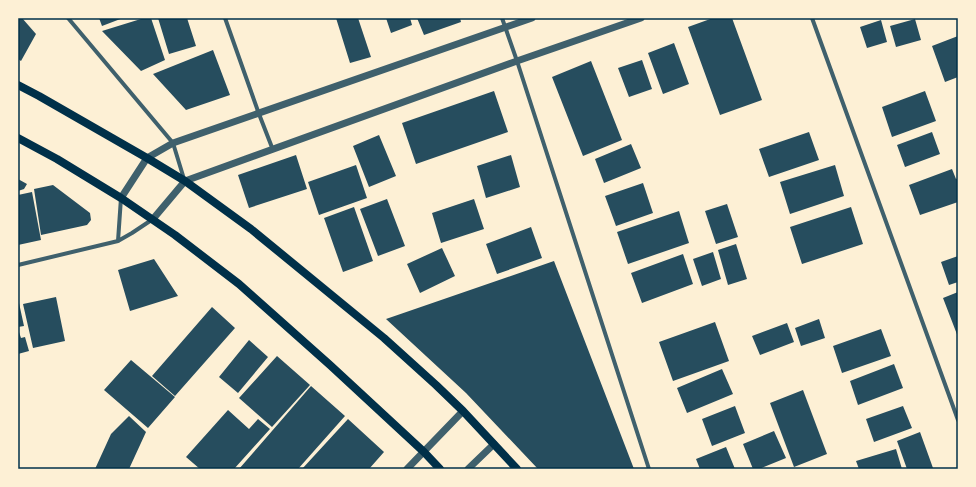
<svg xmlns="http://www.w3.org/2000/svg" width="976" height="487" font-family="Cabin,sans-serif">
<rect width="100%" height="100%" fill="#fdf0d5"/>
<path fill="#264d5e" d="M 18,18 L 22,18 L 36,34 L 21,61 L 18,59 Z
M 99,18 L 123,18 L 102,26 Z
M 144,18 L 151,18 L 165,60 L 141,71 L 102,31 Z
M 158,18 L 187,18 L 196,46 L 169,54 Z
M 336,18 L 358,18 L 371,57 L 350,63 Z
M 386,18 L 410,18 L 412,25 L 391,33 Z
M 417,18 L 460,18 L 461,22 L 424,35 Z
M 713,18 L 732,18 L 762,100 L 720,115 L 688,27 Z
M 915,19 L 921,40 L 896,47 L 890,26 Z
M 881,20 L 887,42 L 867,48 L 860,27 Z
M 958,36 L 958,77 L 945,82 L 932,46 Z
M 674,43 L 689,84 L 663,94 L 648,53 Z
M 213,50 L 230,95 L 186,110 L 153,74 Z
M 642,60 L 652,89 L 629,97 L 618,68 Z
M 591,61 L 622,140 L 583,156 L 552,77 Z
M 494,91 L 508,132 L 416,164 L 402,123 Z
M 925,91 L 936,121 L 892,137 L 882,107 Z
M 809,132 L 819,160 L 769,177 L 759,149 Z
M 932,132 L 940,154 L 905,167 L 897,145 Z
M 379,135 L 396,176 L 369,187 L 353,146 Z
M 631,144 L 641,168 L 604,183 L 595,159 Z
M 296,155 L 307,189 L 249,208 L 238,175 Z
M 511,155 L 520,187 L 486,198 L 477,166 Z
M 356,165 L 367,198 L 319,215 L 308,182 Z
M 835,165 L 844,196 L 790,214 L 780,182 Z
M 952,169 L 956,179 L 958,178 L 958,202 L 920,215 L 909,185 Z
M 18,179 L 27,184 L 24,189 L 18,191 Z
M 643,183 L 653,213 L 616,226 L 605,196 Z
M 53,185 L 90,213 L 91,220 L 87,225 L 41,235 L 34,189 Z
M 32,192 L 41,240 L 18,245 L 18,195 Z
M 387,199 L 405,246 L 378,256 L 360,209 Z
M 474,199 L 484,229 L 441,243 L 432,213 Z
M 727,204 L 738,237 L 716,244 L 705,211 Z
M 354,207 L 373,261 L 343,272 L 324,218 Z
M 851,207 L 863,244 L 802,264 L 790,227 Z
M 679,211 L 689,243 L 628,264 L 617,232 Z
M 531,227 L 542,258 L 497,274 L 486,244 Z
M 736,244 L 747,279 L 728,285 L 718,250 Z
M 442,248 L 455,276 L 420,293 L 407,264 Z
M 713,252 L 721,279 L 702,286 L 693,259 Z
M 683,254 L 693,284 L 642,303 L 631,273 Z
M 958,256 L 958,282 L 949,285 L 941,262 Z
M 154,259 L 178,296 L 130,311 L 118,270 Z
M 554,261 L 634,469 L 538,469 L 466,393 L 386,319 Z
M 958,292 L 958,337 L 943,298 Z
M 56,297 L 65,341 L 33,348 L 23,304 Z
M 19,303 L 24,326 L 18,327 L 18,304 Z
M 212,307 L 235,328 L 175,396 L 152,376 Z
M 819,319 L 825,338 L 801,346 L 795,328 Z
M 715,322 L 729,361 L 673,381 L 659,342 Z
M 787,323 L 794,342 L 760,355 L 752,336 Z
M 18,329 L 21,338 L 25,337 L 29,351 L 18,354 Z
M 881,329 L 891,356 L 842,373 L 833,346 Z
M 249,340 L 268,357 L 238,393 L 219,377 Z
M 277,356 L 310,385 L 272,427 L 239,398 Z
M 131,360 L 175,397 L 148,428 L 104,390 Z
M 894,364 L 903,388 L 858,405 L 850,381 Z
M 722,369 L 733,394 L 687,413 L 677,388 Z
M 311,386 L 345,416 L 298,469 L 239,469 Z
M 803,390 L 827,454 L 794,467 L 770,403 Z
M 735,406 L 745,433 L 712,446 L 702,419 Z
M 903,406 L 912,428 L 874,442 L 866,419 Z
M 228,410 L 249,429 L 258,419 L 270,429 L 234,469 L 200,469 L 186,457 Z
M 129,416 L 146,432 L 129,469 L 95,469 L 111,434 Z
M 348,419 L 384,452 L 369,469 L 302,469 Z
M 774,431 L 786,458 L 759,469 L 753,469 L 743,444 Z
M 920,432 L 933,468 L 930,469 L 907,469 L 897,441 Z
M 726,447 L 735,469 L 700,469 L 696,459 Z
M 896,449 L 902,469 L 859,469 L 856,461 Z"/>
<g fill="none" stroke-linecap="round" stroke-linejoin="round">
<path stroke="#3f606c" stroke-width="4" d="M 68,18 L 173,143 L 184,179
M 225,18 L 259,114 L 273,150
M 502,18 L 517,61 L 649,469
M 812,18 L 958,420
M 118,241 L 121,198
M 18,265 L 118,241 L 132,233 L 153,219"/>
<path stroke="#3f606c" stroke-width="7" d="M 121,198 L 147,158 L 173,143 L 532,18
M 153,219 L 185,181 L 517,61 L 641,18
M 407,469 L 463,411
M 468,469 L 494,444"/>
<path stroke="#003049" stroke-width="8" d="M 18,85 L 39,96 L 147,158 L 185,181 L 251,229 L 384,338 L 436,385 L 463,411 L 517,469
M 18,138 L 57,159 L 121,198 L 175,235 L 239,284 L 330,365 L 424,452 L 440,469"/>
</g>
<rect width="976" height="487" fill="none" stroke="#fdf0d5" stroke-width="38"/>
<rect x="19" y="19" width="938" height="449" fill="none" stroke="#003049" stroke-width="1.5"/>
</svg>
